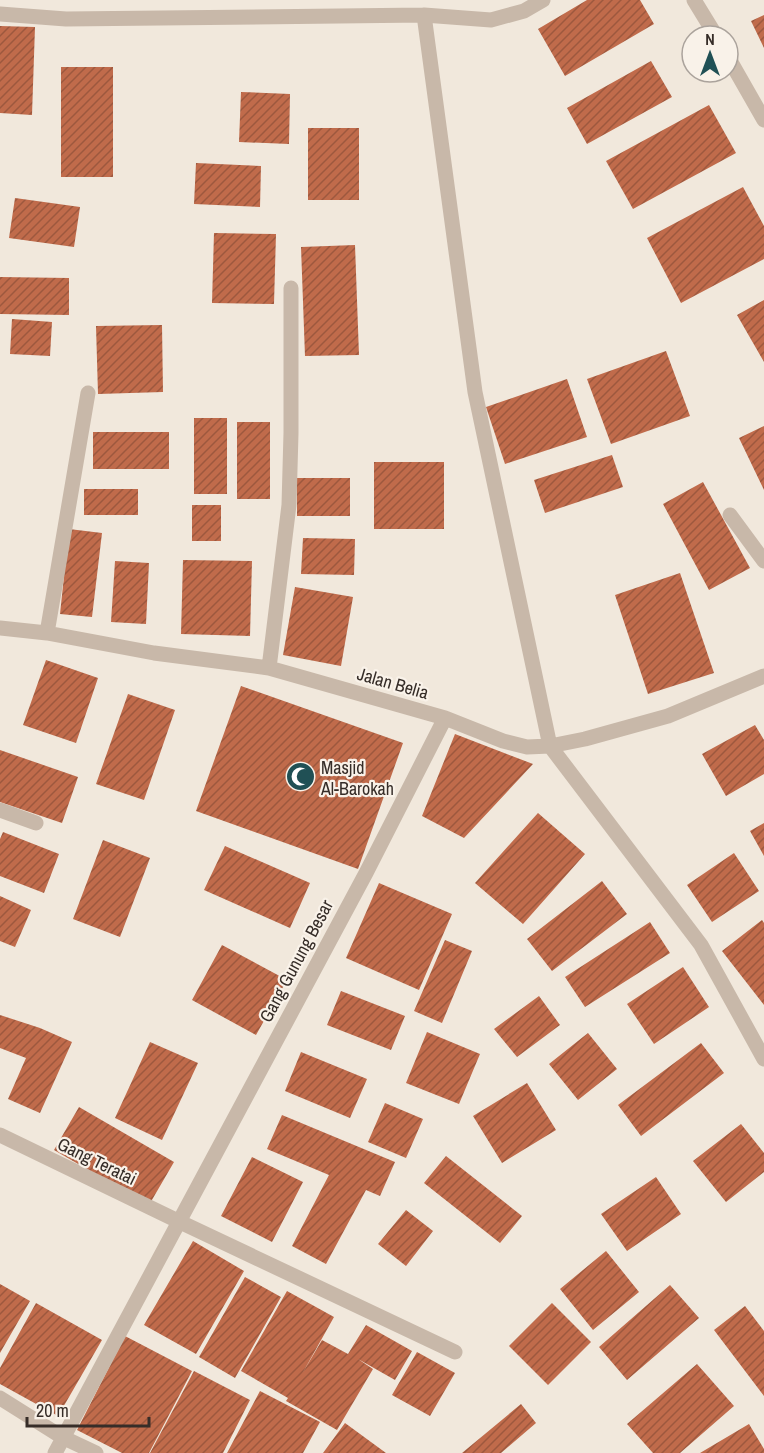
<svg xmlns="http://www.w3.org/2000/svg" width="764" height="1453" font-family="'Archivo Narrow',sans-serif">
<defs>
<pattern id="building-hatch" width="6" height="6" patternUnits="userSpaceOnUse" patternTransform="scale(1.5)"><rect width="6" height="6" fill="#c06b4b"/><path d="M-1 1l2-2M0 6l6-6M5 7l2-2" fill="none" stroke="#9d583e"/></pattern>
</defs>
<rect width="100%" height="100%" fill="#f1e8dc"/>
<path fill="url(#building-hatch)" d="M 587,0 L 640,0 L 654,24 L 565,76 L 538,29 Z
M 764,15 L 764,48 L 751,21 Z
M 0,26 L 35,27 L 32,115 L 0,113 Z
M 651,61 L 672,97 L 587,144 L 567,108 Z
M 61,67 L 113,67 L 113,177 L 61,177 Z
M 241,92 L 290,94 L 289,144 L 239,142 Z
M 709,105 L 736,153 L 633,209 L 606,161 Z
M 308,128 L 359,128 L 359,200 L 308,200 Z
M 196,163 L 261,166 L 260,207 L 194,204 Z
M 743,187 L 764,226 L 764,259 L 681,303 L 647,238 Z
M 15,198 L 80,207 L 74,247 L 9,238 Z
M 214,233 L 276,234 L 274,304 L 212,303 Z
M 355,245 L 359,355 L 305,356 L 301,247 Z
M 0,277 L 69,278 L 69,315 L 0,314 Z
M 764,300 L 764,362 L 737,315 Z
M 12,319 L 52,322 L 50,356 L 10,354 Z
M 162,325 L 163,392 L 98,394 L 96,326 Z
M 666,351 L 690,416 L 611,444 L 587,379 Z
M 567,379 L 587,437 L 505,464 L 486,407 Z
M 194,418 L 227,418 L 227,494 L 194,494 Z
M 237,422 L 270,422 L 270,499 L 237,499 Z
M 764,426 L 764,490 L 739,438 Z
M 93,432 L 169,432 L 169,469 L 93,469 Z
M 612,455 L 623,487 L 545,513 L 534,480 Z
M 374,462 L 444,462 L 444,529 L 374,529 Z
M 297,478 L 350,478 L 350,516 L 297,516 Z
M 703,482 L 750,568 L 709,590 L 663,504 Z
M 84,489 L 138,489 L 138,515 L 84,515 Z
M 192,505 L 221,505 L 221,541 L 192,541 Z
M 69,529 L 102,533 L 92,617 L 60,614 Z
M 303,538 L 355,539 L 354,575 L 301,574 Z
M 183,560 L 252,561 L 250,636 L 181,634 Z
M 115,561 L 149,563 L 146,624 L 111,622 Z
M 680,573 L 714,673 L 648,694 L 615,595 Z
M 295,587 L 353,597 L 341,666 L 283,655 Z
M 46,660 L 98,678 L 76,743 L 23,725 Z
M 241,686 L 403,743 L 358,869 L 196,811 Z
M 128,694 L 175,710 L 144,800 L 96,784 Z
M 755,725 L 764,740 L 764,774 L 726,796 L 702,754 Z
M 455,734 L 533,764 L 464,838 L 422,816 Z
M 0,750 L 78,777 L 62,823 L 0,802 Z
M 538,813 L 585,854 L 523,924 L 475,883 Z
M 764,823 L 764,856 L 750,831 Z
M 3,832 L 59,854 L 44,893 L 0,876 L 0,839 Z
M 103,840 L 150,858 L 120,937 L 73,919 Z
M 225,846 L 310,883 L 290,928 L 204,890 Z
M 734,853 L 759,891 L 712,922 L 687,885 Z
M 602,881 L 627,914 L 552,971 L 527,939 Z
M 379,883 L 452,914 L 419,990 L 346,958 Z
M 0,896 L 31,910 L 15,947 L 0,941 Z
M 762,920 L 764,923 L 764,1005 L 722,951 Z
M 650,922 L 670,953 L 585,1007 L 565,977 Z
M 445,940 L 472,951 L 442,1023 L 414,1011 Z
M 222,945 L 287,980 L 256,1035 L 192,1000 Z
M 683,967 L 709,1007 L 654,1044 L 627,1004 Z
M 341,991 L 405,1016 L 391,1050 L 327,1025 Z
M 539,996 L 560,1025 L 517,1057 L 494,1029 Z
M 0,1015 L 40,1028 L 72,1042 L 40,1113 L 8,1099 L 26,1058 L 0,1048 Z
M 427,1032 L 480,1054 L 459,1104 L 406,1083 Z
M 588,1033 L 617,1069 L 578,1100 L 549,1064 Z
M 150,1042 L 198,1063 L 162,1140 L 115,1118 Z
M 701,1043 L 724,1073 L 641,1136 L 618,1105 Z
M 301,1052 L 367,1079 L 350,1118 L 285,1091 Z
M 527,1083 L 556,1130 L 502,1163 L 473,1116 Z
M 385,1103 L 423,1119 L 406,1158 L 368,1142 Z
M 79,1107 L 174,1162 L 149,1205 L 54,1150 Z
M 282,1115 L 395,1162 L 380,1196 L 366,1190 L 326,1264 L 292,1246 L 329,1175 L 267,1149 Z
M 741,1124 L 764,1153 L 764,1172 L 726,1202 L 693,1161 Z
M 446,1156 L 522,1216 L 500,1243 L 424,1183 Z
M 252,1157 L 303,1182 L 272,1242 L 221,1216 Z
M 656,1177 L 681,1214 L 627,1251 L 601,1214 Z
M 406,1210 L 433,1231 L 406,1266 L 378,1244 Z
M 193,1241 L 244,1271 L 196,1354 L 144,1325 Z
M 606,1251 L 639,1292 L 593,1330 L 560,1289 Z
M 245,1277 L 281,1297 L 235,1378 L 199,1357 Z
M 0,1284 L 30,1301 L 0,1353 Z
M 670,1285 L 699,1318 L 627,1380 L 599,1347 Z
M 287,1291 L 334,1317 L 302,1374 L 322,1340 L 348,1354 L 366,1325 L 412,1351 L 395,1380 L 358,1359 L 373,1369 L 337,1430 L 286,1401 L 288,1398 L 241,1371 Z
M 36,1303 L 102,1340 L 58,1416 L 0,1384 L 0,1368 Z
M 552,1303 L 591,1342 L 548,1385 L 509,1346 Z
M 745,1306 L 764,1331 L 764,1396 L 714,1330 Z
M 125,1336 L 192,1371 L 149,1453 L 122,1453 L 77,1430 Z
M 417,1352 L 455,1373 L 430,1416 L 392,1395 Z
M 697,1364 L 734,1406 L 680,1453 L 653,1453 L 627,1424 Z
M 194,1371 L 250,1400 L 223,1453 L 150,1453 Z
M 260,1391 L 320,1422 L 303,1453 L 227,1453 Z
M 521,1404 L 536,1423 L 501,1453 L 462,1453 Z
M 345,1423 L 386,1453 L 323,1453 Z
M 749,1424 L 764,1449 L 764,1453 L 700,1453 Z"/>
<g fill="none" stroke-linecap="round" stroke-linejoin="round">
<path stroke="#c8b8a9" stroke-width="15" d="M 694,0 L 716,36
M 0,14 L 66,19 L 424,15 L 491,20 L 524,11 L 543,0
M 424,15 L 475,392 L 550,746 L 701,945 L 764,1059
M 728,57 L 764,120
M 730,515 L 764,561
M 0,628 L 47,633 L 154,653 L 269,668 L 445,718 L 503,741 L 527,747 L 550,746 L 585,739 L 668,716 L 764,676
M 47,633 L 88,393
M 269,668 L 289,505 L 291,433 L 291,288
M 0,810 L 36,823
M 0,1135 L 178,1221 L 455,1352
M 0,1398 L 62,1437 L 96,1453
M 55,1453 L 366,873 L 445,718"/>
</g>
<defs>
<symbol id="mosque-disc" viewBox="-11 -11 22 22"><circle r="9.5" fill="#205055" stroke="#f9f2e9"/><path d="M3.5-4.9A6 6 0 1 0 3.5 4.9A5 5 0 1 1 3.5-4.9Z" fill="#fff"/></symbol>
</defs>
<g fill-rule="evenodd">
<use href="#mosque-disc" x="284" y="760" width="33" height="33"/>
</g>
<g text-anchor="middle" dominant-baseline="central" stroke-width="4.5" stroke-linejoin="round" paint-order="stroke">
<g font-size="18" fill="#362d28" stroke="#f9f2e9">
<text transform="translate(393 683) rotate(16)">Jalan Belia</text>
<text transform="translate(296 961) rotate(-62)">Gang Gunung Besar</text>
<text transform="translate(97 1161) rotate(26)">Gang Teratai</text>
</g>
<g font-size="18" fill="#362d28" stroke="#f9f2e9" text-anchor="start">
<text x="321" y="767">Masjid<tspan x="321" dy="21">Al-Barokah</tspan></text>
</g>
</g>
<g transform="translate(710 54)"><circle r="28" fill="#f9f2e9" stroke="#aba39c" stroke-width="1.5"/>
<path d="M0-4.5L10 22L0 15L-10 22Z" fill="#205055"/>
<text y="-9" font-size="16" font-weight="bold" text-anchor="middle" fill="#362d28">N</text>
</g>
<path d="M27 1417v9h122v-9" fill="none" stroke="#362d28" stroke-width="3"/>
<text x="36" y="1417" font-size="18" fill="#362d28" stroke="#f9f2e9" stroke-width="4.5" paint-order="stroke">20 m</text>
</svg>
